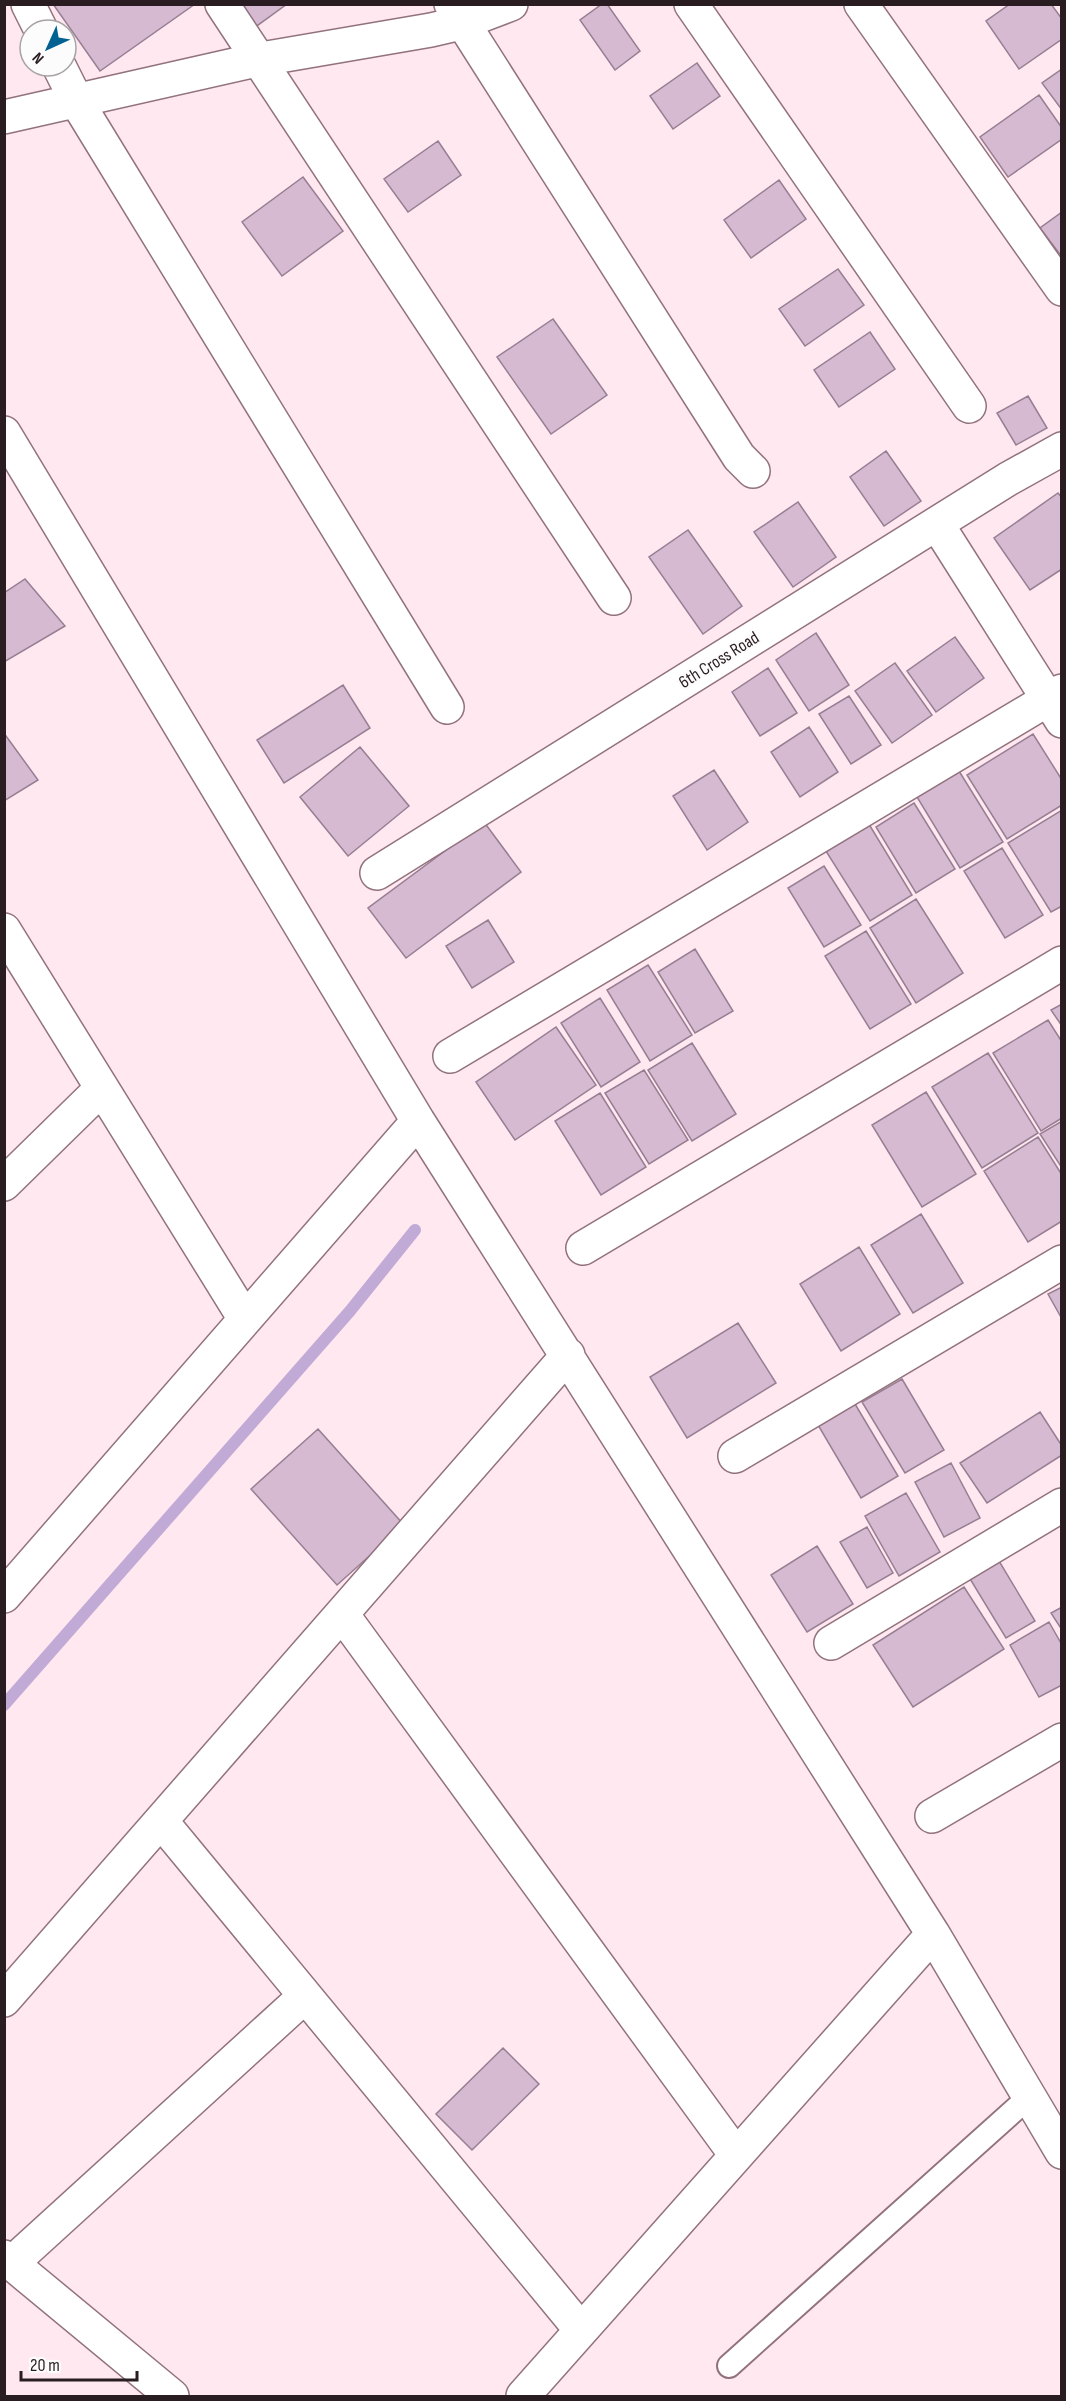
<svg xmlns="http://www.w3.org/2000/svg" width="1066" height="2401" font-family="'Sofia Sans Condensed',sans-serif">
<rect width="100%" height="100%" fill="#ffe8f0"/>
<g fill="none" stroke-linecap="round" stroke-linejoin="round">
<path stroke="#c1aad5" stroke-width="12" d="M 4,1705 L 350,1311 L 415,1230"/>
</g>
<path fill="#d6bad1" stroke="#977e92" stroke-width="1.5" d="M 53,4 L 195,4 L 100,71 Z
M 238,4 L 287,4 L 254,28 Z
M 602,4 L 607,4 L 640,51 L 615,70 L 580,20 Z
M 1010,4 L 1051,4 L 1062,19 L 1062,39 L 1019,69 L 986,21 Z
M 697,63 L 720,96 L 673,129 L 650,96 Z
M 1062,69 L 1062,110 L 1042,83 Z
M 1039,95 L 1062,128 L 1062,139 L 1008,177 L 980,137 Z
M 438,141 L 461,175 L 408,212 L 384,179 Z
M 303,177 L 343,231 L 282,276 L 242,222 Z
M 779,180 L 806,219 L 751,258 L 724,220 Z
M 1062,212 L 1062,257 L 1040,228 Z
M 838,269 L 864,305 L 805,346 L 779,309 Z
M 553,319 L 607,395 L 551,434 L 497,357 Z
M 870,332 L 895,369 L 839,407 L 814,370 Z
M 1028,396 L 1047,428 L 1016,445 L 997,413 Z
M 886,451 L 921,501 L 884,526 L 850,477 Z
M 1058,493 L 1062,498 L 1062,569 L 1030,590 L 994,538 Z
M 798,502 L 836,557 L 793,587 L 754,532 Z
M 688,530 L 742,606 L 703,634 L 649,557 Z
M 25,579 L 65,626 L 4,662 L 4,593 Z
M 816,633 L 849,685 L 809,711 L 776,660 Z
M 955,637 L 984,678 L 936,712 L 907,671 Z
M 895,663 L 932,715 L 892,743 L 855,691 Z
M 768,668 L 797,713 L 760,736 L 732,692 Z
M 343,685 L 370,728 L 284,783 L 257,740 Z
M 849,696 L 881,745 L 851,764 L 819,714 Z
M 809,727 L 838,772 L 800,797 L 771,752 Z
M 1033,734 L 1062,780 L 1062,805 L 1007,839 L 967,775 Z
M 6,736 L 38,780 L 4,801 L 4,737 Z
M 360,747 L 409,806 L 348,856 L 300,797 Z
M 714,770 L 748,822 L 707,850 L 673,796 Z
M 959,771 L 1003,842 L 960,868 L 917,797 Z
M 914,803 L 955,869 L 916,893 L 876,827 Z
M 1062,810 L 1062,906 L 1051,912 L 1008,843 Z
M 867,821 L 912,895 L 870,921 L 824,848 Z
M 484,822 L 521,872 L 406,958 L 368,908 Z
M 1002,848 L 1043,915 L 1005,938 L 964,871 Z
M 824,866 L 861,925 L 824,947 L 788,888 Z
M 916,899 L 963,973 L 916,1003 L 870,928 Z
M 488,920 L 514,962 L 472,988 L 446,946 Z
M 866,931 L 911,1004 L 870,1029 L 825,956 Z
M 695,949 L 733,1011 L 695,1033 L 658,972 Z
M 648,965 L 692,1035 L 650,1061 L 607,990 Z
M 600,998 L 640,1062 L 601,1087 L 561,1023 Z
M 1062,1004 L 1062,1026 L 1051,1010 Z
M 1048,1020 L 1062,1042 L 1062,1118 L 1041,1131 L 993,1053 Z
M 556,1027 L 596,1085 L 515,1140 L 476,1082 Z
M 692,1043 L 736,1114 L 692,1141 L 648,1070 Z
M 988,1053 L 1038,1133 L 982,1168 L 932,1087 Z
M 644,1070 L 688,1140 L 649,1164 L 605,1093 Z
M 926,1092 L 976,1174 L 922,1207 L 872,1125 Z
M 600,1093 L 646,1167 L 601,1195 L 555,1121 Z
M 1062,1121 L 1062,1168 L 1040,1134 Z
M 1038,1137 L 1062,1175 L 1062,1221 L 1028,1242 L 984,1171 Z
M 921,1214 L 963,1283 L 913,1313 L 871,1245 Z
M 859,1247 L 900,1314 L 841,1351 L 800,1284 Z
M 1062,1287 L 1062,1319 L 1048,1294 Z
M 738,1323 L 776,1383 L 687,1438 L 650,1377 Z
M 902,1379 L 944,1450 L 905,1473 L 862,1402 Z
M 855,1404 L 898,1476 L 861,1498 L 818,1425 Z
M 1040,1412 L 1062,1446 L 1062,1455 L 987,1503 L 960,1463 Z
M 318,1429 L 404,1525 L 337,1585 L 251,1489 Z
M 951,1463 L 980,1518 L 944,1537 L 915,1482 Z
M 906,1493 L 940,1552 L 899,1576 L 865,1516 Z
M 867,1527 L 893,1573 L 867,1588 L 840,1542 Z
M 817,1546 L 853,1604 L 807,1632 L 771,1575 Z
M 993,1551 L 1035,1621 L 1006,1638 L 964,1569 Z
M 964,1587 L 1004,1649 L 913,1707 L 873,1645 Z
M 1062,1607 L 1062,1630 L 1051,1613 Z
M 1049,1622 L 1062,1645 L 1062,1685 L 1039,1697 L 1010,1645 Z
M 503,2048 L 539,2084 L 472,2150 L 436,2114 Z"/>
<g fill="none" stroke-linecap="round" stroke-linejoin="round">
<defs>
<path id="service" d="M 729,2366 L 1029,2097"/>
<path id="minor" d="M 28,4 L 41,30
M 222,4 L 614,598
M 451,4 L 739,457 L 753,471
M 691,4 L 969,406
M 861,4 L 1062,289
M 59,66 L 77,102 L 447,707
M 4,117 L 256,60 L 431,30 L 461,23 L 511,4
M 4,433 L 418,1121 L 933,1934 L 1062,2152
M 937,524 L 1062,721
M 377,873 L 1008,479 L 1062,449
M 4,930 L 245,1319
M 450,1056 L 1062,691
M 4,1184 L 102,1088
M 583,1248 L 1062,963
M 735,1456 L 1062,1262
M 4,1596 L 418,1121
M 342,1614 L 736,2155
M 831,1643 L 1062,1505
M 932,1816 L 1062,1740
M 161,1821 L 581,2330
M 4,2000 L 568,1355
M 4,2257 L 172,2396
M 12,2263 L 305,1996
M 523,2396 L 933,1934"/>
</defs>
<use href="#service" stroke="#92727d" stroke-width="26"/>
<use href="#minor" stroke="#92727d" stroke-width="36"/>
<use href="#service" stroke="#fff" stroke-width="22"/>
<use href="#minor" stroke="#fff" stroke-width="33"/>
</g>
<g text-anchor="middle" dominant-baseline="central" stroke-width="4.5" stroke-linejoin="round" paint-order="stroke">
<g font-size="18" fill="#2a1d22" stroke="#fcfcfc">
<text transform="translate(719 660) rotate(-32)">6th Cross Road</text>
</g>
</g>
<rect width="1066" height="2401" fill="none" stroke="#2a1d22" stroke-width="12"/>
<g transform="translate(48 48) rotate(225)"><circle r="28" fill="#fcfcfc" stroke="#a8a3a5" stroke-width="1.5"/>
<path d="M0-4.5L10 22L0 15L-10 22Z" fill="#016292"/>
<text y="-9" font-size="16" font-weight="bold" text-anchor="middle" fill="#2a1d22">N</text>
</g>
<path d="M21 2371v9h116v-9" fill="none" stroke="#2a1d22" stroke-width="3"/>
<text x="30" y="2371" font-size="18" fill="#2a1d22" stroke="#fcfcfc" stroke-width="4.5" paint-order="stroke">20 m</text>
</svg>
